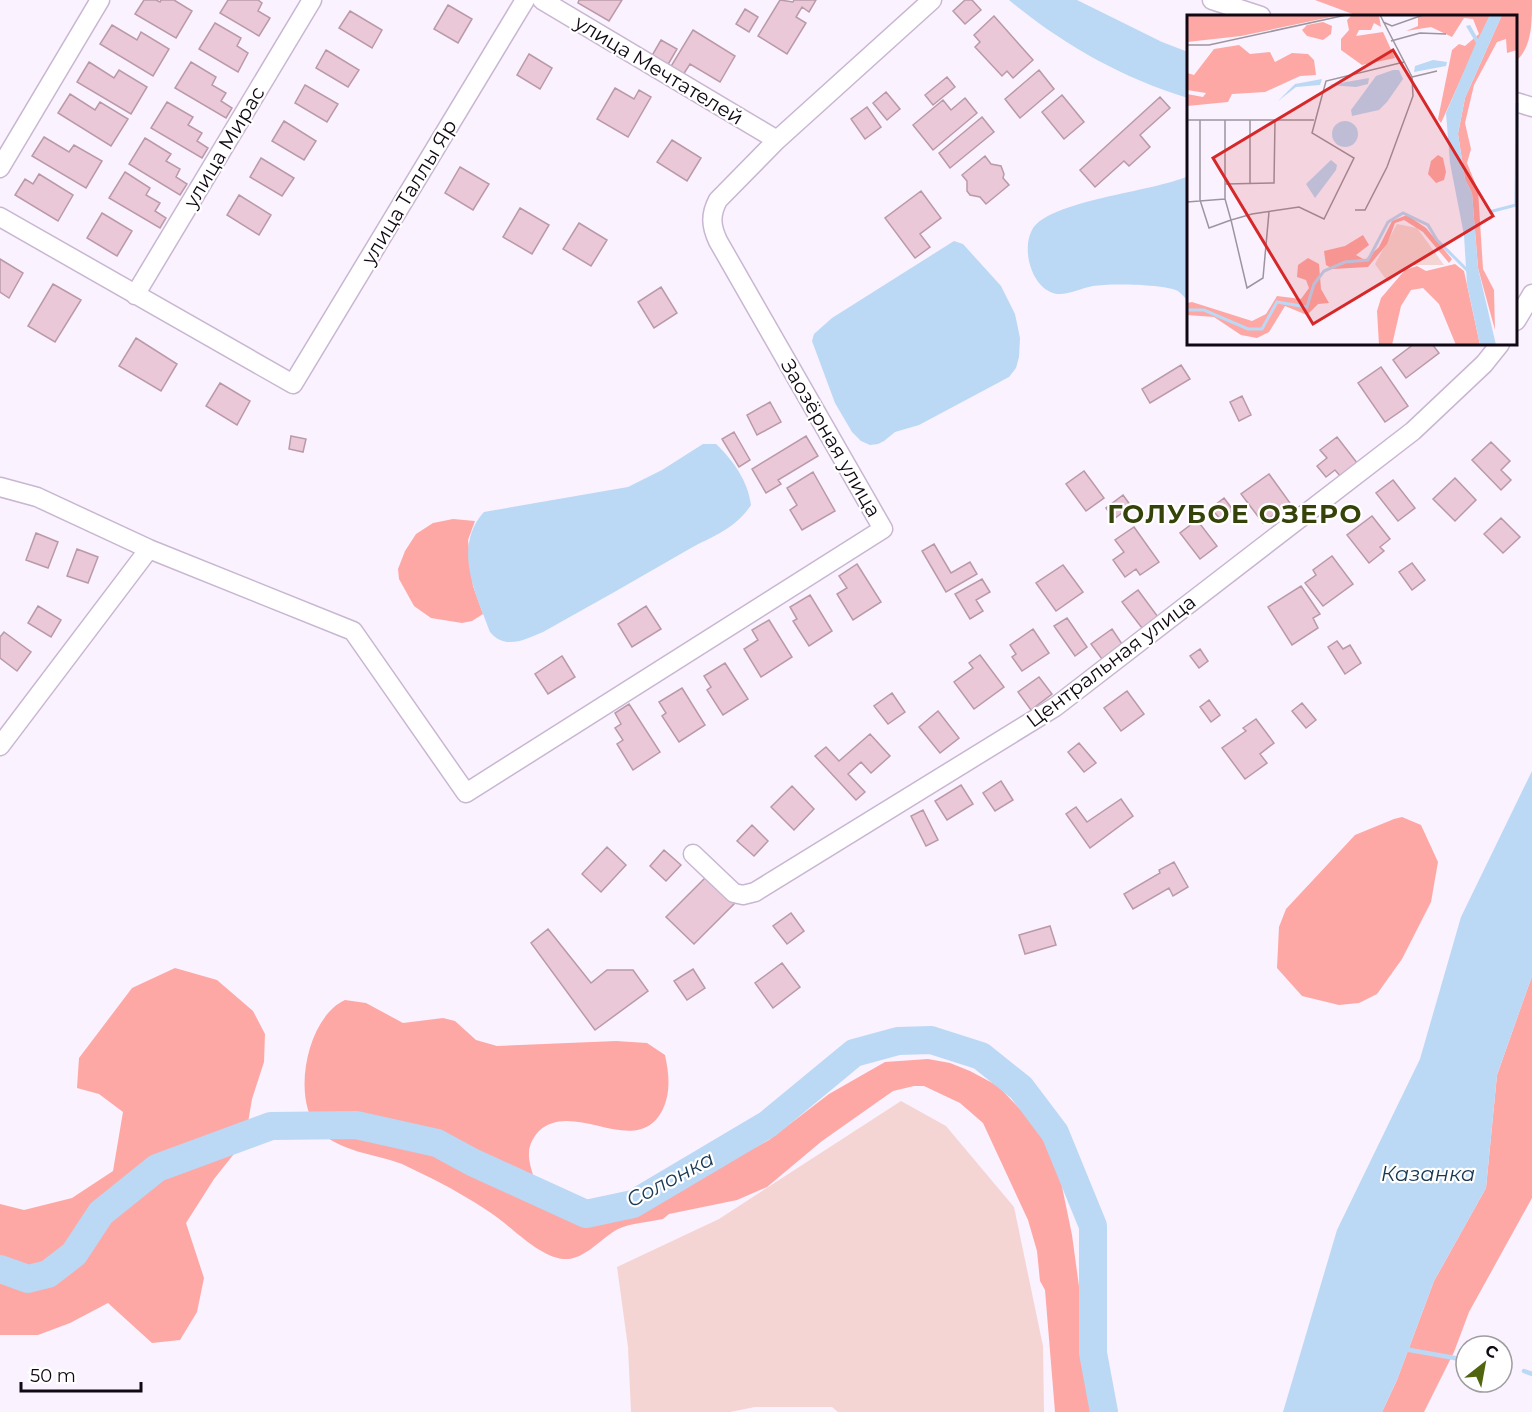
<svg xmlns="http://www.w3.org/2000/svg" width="1532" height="1412" font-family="Montserrat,sans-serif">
<rect width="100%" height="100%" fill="#faf2fe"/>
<path fill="#f5d5d3" d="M 901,1101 L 946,1126 L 1014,1207 L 1043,1346 L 1044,1412 L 838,1412 L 832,1407 L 755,1407 L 730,1412 L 631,1412 L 628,1347 L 617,1267 L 719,1219 Z"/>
<path fill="#fda8a5" d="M 1315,0 L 1532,0 C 1532,23 1532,47 1516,61 L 1516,16 L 1358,16 Z
M 453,519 L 475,521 L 468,540 L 473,586 L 483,614 L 472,621 L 462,623 L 431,618 L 414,606 L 399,579 L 398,569 L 405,551 L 416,534 L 433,523 Z
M 1402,817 L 1421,825 L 1438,862 L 1431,902 L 1402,959 L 1377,994 L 1359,1003 L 1339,1005 L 1302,996 L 1277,968 L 1279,927 L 1286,909 L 1355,835 L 1394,819 Z
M 175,968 L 217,980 L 253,1011 L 265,1034 L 264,1062 L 252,1099 L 245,1140 L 214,1179 L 186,1223 L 204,1278 L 197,1312 L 180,1340 L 152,1343 L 108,1303 L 70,1323 L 38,1335 L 0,1335 L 0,1204 L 24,1210 L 72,1198 L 113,1171 L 123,1112 L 99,1094 L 77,1088 L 79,1058 L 132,988 Z
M 1532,976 L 1532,1198 L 1469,1312 L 1454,1352 L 1424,1412 L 1382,1412 L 1397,1380 L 1434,1281 L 1486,1188 L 1497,1075 Z
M 345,1000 L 366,1003 L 403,1023 L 443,1018 L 455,1021 L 476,1040 L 497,1046 L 616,1041 L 647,1043 L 665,1055 C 669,1074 671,1091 663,1109 C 637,1162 573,1097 538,1132 C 533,1138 529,1145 529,1153 C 528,1166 537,1184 541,1197 L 560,1209 L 569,1210 L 613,1207 L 703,1175 L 769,1140 L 829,1094 L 885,1062 L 928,1059 L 950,1063 L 970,1071 L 998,1086 L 1035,1125 L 1051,1155 L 1060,1177 L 1072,1235 L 1096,1412 L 1055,1412 L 1045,1290 L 1040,1281 L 1037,1251 L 1028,1220 L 983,1123 L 960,1103 L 924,1086 L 914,1086 L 893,1091 L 822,1141 L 767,1187 L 737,1200 L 669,1214 L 663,1219 C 649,1222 631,1223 618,1229 C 601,1238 584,1261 563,1259 C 541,1257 515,1231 498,1218 C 479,1204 456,1191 435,1180 C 424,1175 413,1169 402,1164 C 376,1154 338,1152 318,1129 C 291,1098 307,1017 345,1000 Z"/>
<path fill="#bbd8f5" d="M 1009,0 L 1077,0 L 1162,42 L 1188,52 L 1188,98 C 1122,78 1062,44 1009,0 Z
M 1188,176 L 1188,301 C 1185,298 1182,294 1178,291 C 1166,284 1108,283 1093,286 C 1081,288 1069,295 1057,294 C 1032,290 1021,250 1032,230 C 1048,200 1154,192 1188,176 Z
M 954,241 L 963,244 L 1001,286 L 1015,314 L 1020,338 L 1019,357 L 1016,368 L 1009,377 L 919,425 L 895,432 L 884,441 L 878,444 L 870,445 L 861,441 L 852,432 L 835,403 L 812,341 L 814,334 L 832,318 Z
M 703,444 L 716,444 C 733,460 748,481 751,505 C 734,531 709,537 684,552 C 637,579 590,606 543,632 C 524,640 505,650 490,632 C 476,594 452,547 484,512 L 628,487 L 662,470 Z
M 1532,771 L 1532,976 L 1497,1075 L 1486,1188 L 1434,1281 L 1397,1380 L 1382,1412 L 1283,1412 L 1337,1230 L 1420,1059 L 1461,917 Z"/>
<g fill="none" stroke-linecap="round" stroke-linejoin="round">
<path stroke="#bbd8f5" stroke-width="4.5" d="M 1404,1349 L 1466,1360
M 1524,1371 L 1532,1374"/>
<path stroke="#bbd8f5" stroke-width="28" d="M 0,1269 L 28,1279 L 48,1274 L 74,1254 L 101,1213 L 157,1168 L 271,1126 L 356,1125 L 437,1143 L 472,1162 L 586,1214 L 633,1204 L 768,1124 L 854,1053 L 898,1041 L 931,1040 L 981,1056 L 1021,1088 L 1055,1133 L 1093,1226 L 1093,1353 L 1104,1412"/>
</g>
<path fill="#ebc8d8" stroke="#ba99a8" stroke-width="1.5" d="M 144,0 L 156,0 L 160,2 L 161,0 L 174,0 L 192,11 L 176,38 L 135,14 Z
M 228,0 L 258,0 L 262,3 L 258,11 L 270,18 L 259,36 L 220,13 Z
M 579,0 L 622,0 L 609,21 L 578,3 Z
M 780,0 L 793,2 L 794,0 L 816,0 L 809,12 L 802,7 L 796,17 L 806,23 L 787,54 L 758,36 Z
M 965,0 L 972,0 L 981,10 L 965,24 L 953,11 Z
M 448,5 L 472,19 L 458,43 L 434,29 Z
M 745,9 L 758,17 L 749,32 L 736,24 Z
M 350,11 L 382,30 L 372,48 L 339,28 Z
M 994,16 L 1033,60 L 1013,78 L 1007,71 L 1002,76 L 975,47 L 980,42 L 974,35 Z
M 215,23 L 241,38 L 237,46 L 248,53 L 238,72 L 199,49 Z
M 112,25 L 137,40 L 141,32 L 169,49 L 153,76 L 100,44 Z
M 693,30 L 735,56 L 720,82 L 690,64 L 683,75 L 670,68 Z
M 661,40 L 677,49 L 666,68 L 650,59 Z
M 326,50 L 359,70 L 348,87 L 316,68 Z
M 529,54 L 552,68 L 540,89 L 517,75 Z
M 89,62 L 114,78 L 119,70 L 147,87 L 131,114 L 77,82 Z
M 191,62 L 216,77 L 212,85 L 226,93 L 221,101 L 232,108 L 226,118 L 175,88 Z
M 1039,70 L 1054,89 L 1020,118 L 1005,99 Z
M 947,77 L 955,87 L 933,105 L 925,95 Z
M 305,85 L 338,104 L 327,122 L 295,103 Z
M 615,88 L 634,99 L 639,90 L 651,97 L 628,137 L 597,119 Z
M 886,92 L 900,109 L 887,120 L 873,103 Z
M 70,94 L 95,110 L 100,102 L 128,119 L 111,146 L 58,113 Z
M 1062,95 L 1084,122 L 1064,139 L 1042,112 Z
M 1160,97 L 1170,108 L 1140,135 L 1150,147 L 1129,166 L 1124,161 L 1095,187 L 1080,170 Z
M 965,98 L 977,113 L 933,150 L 913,125 L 943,100 L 951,110 Z
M 167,102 L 193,117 L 188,125 L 202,133 L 197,141 L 208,148 L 202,158 L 151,128 Z
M 867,107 L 881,127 L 865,139 L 851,119 Z
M 982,117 L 994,132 L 950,168 L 939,153 Z
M 284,121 L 316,141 L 304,160 L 272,141 Z
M 44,137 L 69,152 L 74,145 L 102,161 L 86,188 L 32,156 Z
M 145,138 L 171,154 L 166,161 L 180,169 L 176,177 L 187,184 L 180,195 L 129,164 Z
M 672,140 L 701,158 L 687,181 L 657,162 Z
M 985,156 L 991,164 L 1001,166 L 1004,174 L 1003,178 L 1009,185 L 986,204 L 980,197 L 970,195 L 967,191 L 967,181 L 962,175 Z
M 261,158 L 294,178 L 282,196 L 250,177 Z
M 460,167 L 489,184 L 473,210 L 445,193 Z
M 125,172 L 150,188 L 146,195 L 160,203 L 155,211 L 166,218 L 160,228 L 109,198 Z
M 39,174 L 73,195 L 58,221 L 15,195 L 25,179 L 33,184 Z
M 921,191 L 941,218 L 920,234 L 930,247 L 915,258 L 885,218 Z
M 239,195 L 271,215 L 259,235 L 227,215 Z
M 520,208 L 549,225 L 532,254 L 503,237 Z
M 102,213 L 132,231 L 117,256 L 87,238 Z
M 579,223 L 607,240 L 591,266 L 563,249 Z
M 0,259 L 23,273 L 9,298 L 0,292 Z
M 53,284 L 81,300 L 55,342 L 28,326 Z
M 661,287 L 677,313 L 654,328 L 638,302 Z
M 136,338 L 177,364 L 161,391 L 119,366 Z
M 1414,344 L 1432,344 L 1439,353 L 1406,378 L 1393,360 Z
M 1181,365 L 1190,379 L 1150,403 L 1142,389 Z
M 1381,367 L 1408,406 L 1385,422 L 1358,383 Z
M 220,383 L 250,401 L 237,425 L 206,406 Z
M 1242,396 L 1251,415 L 1239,421 L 1230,402 Z
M 770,402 L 781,422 L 757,435 L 747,415 Z
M 734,432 L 750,460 L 739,467 L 722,439 Z
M 291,436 L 306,439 L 303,452 L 289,449 Z
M 806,436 L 818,456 L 778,480 L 781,484 L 766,493 L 752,469 Z
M 1337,437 L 1358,464 L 1341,477 L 1335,470 L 1326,477 L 1317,466 L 1327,458 L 1320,450 Z
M 1491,442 L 1510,461 L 1501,470 L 1511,480 L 1501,490 L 1472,460 Z
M 1084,471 L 1104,498 L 1086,511 L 1066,484 Z
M 813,472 L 835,511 L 802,530 L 790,510 L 797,505 L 787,488 Z
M 1269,474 L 1290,503 L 1263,523 L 1241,494 Z
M 1455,478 L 1476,500 L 1455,521 L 1433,499 Z
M 1393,480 L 1415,508 L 1398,521 L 1376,493 Z
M 1123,495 L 1131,506 L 1114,519 L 1106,508 Z
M 1224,498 L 1233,510 L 1220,519 L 1211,508 Z
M 1372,516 L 1390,539 L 1380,547 L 1384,551 L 1369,563 L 1347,535 Z
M 1501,518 L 1520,537 L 1503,553 L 1484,534 Z
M 1197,520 L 1217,546 L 1200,559 L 1180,533 Z
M 1134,527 L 1159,562 L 1140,575 L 1136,569 L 1125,577 L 1113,560 L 1124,552 L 1115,540 Z
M 36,533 L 58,542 L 48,568 L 26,560 Z
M 934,544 L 951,573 L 970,562 L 977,574 L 946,592 L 922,551 Z
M 77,549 L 98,557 L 88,583 L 67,576 Z
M 1332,556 L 1353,584 L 1323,606 L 1305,583 L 1316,575 L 1313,570 Z
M 1412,563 L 1425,580 L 1412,590 L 1399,572 Z
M 857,564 L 881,602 L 853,620 L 837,594 L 847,588 L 839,576 Z
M 1063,565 L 1083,592 L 1056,611 L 1036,583 Z
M 982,579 L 990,592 L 976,600 L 983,611 L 970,619 L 955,594 Z
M 1301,586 L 1320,614 L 1313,618 L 1318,628 L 1292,645 L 1268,607 Z
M 1138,590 L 1158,617 L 1142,628 L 1122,602 Z
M 810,595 L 832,631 L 809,646 L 793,621 L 797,619 L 790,607 Z
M 38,606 L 61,620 L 51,637 L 28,623 Z
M 646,606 L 661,629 L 632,647 L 618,624 Z
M 1067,618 L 1087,647 L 1075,656 L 1054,626 Z
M 769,620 L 792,657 L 761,677 L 744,649 L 758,640 L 752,630 Z
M 1033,629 L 1049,653 L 1022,671 L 1012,657 L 1016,654 L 1010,645 Z
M 1112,629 L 1122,644 L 1102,659 L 1091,644 Z
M 4,632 L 31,652 L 17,671 L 0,658 L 0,637 Z
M 1337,641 L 1343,649 L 1350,645 L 1361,663 L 1345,674 L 1328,647 Z
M 1200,649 L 1208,661 L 1199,668 L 1190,656 Z
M 980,655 L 1004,687 L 974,709 L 954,682 L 973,668 L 969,663 Z
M 562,656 L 575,677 L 548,694 L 535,674 Z
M 725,663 L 748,699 L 723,715 L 707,690 L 711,687 L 704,676 Z
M 1039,677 L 1052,694 L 1031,710 L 1018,692 Z
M 682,688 L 705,725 L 679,742 L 662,716 L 666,713 L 659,702 Z
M 1127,691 L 1144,714 L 1121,731 L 1104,708 Z
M 892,693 L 905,712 L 888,724 L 874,706 Z
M 1209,700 L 1220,715 L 1211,722 L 1200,707 Z
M 1302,703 L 1316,720 L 1306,728 L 1292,711 Z
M 629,704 L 660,752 L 633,770 L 617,744 L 623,740 L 615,728 L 621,724 L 615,713 Z
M 938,711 L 959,738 L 940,753 L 919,727 Z
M 1256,719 L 1274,743 L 1260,754 L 1267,763 L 1245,779 L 1222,748 L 1246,731 L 1243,728 Z
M 870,734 L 890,756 L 871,773 L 861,762 L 848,774 L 865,792 L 856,800 L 815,756 L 826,747 L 839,761 Z
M 1079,743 L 1096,763 L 1084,772 L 1068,752 Z
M 1001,781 L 1013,800 L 995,811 L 983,793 Z
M 961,785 L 973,804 L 947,820 L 935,801 Z
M 792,786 L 814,809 L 794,830 L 771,807 Z
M 1121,799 L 1133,816 L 1090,848 L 1066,814 L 1076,807 L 1087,822 Z
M 923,810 L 938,840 L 926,846 L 911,816 Z
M 752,825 L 768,841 L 754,856 L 737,841 Z
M 607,847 L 626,865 L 601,892 L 582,874 Z
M 664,850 L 681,865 L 666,881 L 650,866 Z
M 1174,862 L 1188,887 L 1173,896 L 1169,888 L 1133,909 L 1124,894 L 1160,873 L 1159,870 Z
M 707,876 L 735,903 L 694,944 L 666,917 Z
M 791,913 L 804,931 L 787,944 L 773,926 Z
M 1050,926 L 1056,945 L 1025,954 L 1019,935 Z
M 548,929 L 591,983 L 607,970 L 633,970 L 648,991 L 595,1030 L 531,943 Z
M 782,963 L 800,987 L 773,1008 L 755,983 Z
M 693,969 L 705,988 L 687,1000 L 674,981 Z"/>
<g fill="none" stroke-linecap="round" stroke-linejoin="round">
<defs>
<path id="minor" d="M 542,0 L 777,140
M 1212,0 L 1261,16
M 1516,102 L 1532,107
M 0,168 L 100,0
M 0,217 L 293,384 L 525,0
M 135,295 L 312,0
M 1516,321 L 1532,294
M 0,487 L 37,497 L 149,549 L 353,631 L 466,793 L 883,529 L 718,241 C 711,226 710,215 718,200 L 777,140 L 932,0
M 0,746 L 149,549
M 693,854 L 734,893 L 743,895 L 755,892 L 1055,707 L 1413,431 L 1484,364 L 1500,344"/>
</defs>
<use href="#minor" stroke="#c9b6d2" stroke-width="21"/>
<use href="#minor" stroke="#fff" stroke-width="18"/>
</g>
<g text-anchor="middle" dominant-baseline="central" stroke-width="4.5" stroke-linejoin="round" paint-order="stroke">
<g font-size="20" fill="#100913" stroke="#fff">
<text transform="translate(659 70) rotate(31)">улица Мечтателей</text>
<text transform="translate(224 147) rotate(-59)">улица Мирас</text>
<text transform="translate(409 192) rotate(-59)">улица Таллы Яр</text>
<text transform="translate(831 438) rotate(60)">Заозёрная улица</text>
<text transform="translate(1111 661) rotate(-37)">Центральная улица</text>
</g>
<g font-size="21" font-style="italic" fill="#193854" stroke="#fff">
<text x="1428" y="1173">Казанка</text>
<text transform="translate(670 1179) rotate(-28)">Солонка</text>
</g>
<g font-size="26" font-weight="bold" letter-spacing="1.5" fill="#354209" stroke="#fff">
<text x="1235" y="514">ГОЛУБОЕ ОЗЕРО</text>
</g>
</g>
<g transform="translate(1187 15)">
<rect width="330" height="330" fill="#faf2fe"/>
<path d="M 210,209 L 230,213 L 257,250 L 223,250 L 201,267 L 188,249 Z" fill="#f5d5d3"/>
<path d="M 0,0 L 153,0 L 54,21 L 0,27 ZM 165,0 L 192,1 L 194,12 L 187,8 L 184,15 L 172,15 L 169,21 L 196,17 L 208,43 L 175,50 L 154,35 L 154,24 L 162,15 L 160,5 ZM 231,0 L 303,0 L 254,108 L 251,104 L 265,35 L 272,29 L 278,31 L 292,19 L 286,4 L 277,3 L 265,22 L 244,12 L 219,16 L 231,11 ZM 315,0 L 330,0 L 330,35 L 320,38 L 319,24 L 310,27 L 287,70 L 278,108 L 284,134 L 280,148 L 291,175 L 296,254 L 307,275 L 308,315 L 291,253 L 285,178 L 278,164 L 271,119 L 278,83 ZM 136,7 L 145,11 L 144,19 L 136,25 L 120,21 L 115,15 L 120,10 ZM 52,30 L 63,39 L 83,37 L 88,47 L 105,38 L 121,39 L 127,45 L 129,60 L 113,61 L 78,77 L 45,79 L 41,87 L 0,91 L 0,79 L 16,82 L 19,78 L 0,75 L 0,58 L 7,60 L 27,34 ZM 251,140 L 256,143 L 259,157 L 257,165 L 249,168 L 241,159 L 244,146 ZM 220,200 L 239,213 L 265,244 L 262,248 L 236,217 L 217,205 L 208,208 L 200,229 L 181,252 L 146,254 L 139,250 L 137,236 L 158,231 L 176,220 L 182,230 L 169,240 L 178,245 L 192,232 L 205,206 ZM 121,243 L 132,249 L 134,274 L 142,288 L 131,289 L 120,300 L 98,291 L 82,317 L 70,323 L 54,320 L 27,302 L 0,300 L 0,288 L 5,287 L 65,306 L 79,299 L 90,281 L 114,284 L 122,273 L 119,265 L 110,262 L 111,250 ZM 268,249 L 277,256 L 293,330 L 269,330 L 252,289 L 236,273 L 224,275 L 214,291 L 205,330 L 192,330 L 190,296 L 194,283 L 218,255 L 230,251 L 239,256 Z" fill="#fda8a5"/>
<path d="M 303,0 L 315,0 L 278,83 L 271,119 L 278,164 L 285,178 L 291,253 L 309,330 L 293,330 L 280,269 L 277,220 L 263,148 L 259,98 L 289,28 L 279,11 L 283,10 L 291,24 ZM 246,45 L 260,47 L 259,51 L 227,57 L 228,51 ZM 206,55 L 212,55 L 216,64 L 200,87 L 192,95 L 165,101 L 164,95 L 189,61 ZM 182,63 L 181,69 L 169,72 L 142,70 ZM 135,64 L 133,70 L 109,72 L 91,86 L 108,69 ZM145 119a13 13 0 1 1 26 0a13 13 0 1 1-26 0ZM 144,145 L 150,150 L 149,155 L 128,183 L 119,169 Z" fill="#bbd8f5"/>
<path fill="none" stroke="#bbd8f5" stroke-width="3" d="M 329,190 L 330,88M 302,197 L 329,190M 0,295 L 17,295 L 61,314 L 75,314 L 90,287 L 120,292 L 127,269 L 137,256 L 158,247 L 181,245 L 201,207 L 216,198 L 241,210 L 250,225 L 283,258"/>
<path fill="none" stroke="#9c95a0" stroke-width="1.5" d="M 196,7 L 205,11 L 236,0M 204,26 L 233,18 L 259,19M 0,30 L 22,30 L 159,0M 225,62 L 250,56M 0,105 L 127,105M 13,105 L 13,185 L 22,213 L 44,205 L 38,184 L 38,105M 63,168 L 63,105M 38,169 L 87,168 L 88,105M 0,187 L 38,184M 168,195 L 178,195 L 200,152 L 226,81 L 225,62 L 193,0M 82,197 L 76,263 L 60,273 L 44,205 L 65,199 L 112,192 L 137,204 L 167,143 L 125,118 L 139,66 L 217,47"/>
<path fill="#d62828" fill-opacity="0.15" stroke="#d62828" stroke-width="3" d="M 206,35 L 306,201 L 126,309 L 26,143 Z"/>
<rect width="330" height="330" fill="none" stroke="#100913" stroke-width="3"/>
</g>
<g transform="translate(1484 1364) rotate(31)"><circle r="28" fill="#ffffff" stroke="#9f9da1" stroke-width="1.5"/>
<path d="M0-4.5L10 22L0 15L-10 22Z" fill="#51650f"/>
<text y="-9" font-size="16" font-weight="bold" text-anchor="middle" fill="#100913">С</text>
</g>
<path d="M21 1382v9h120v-9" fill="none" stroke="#100913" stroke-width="3"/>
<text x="30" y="1382" font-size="18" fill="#100913" stroke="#ffffff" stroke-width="4.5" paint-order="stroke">50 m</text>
</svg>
